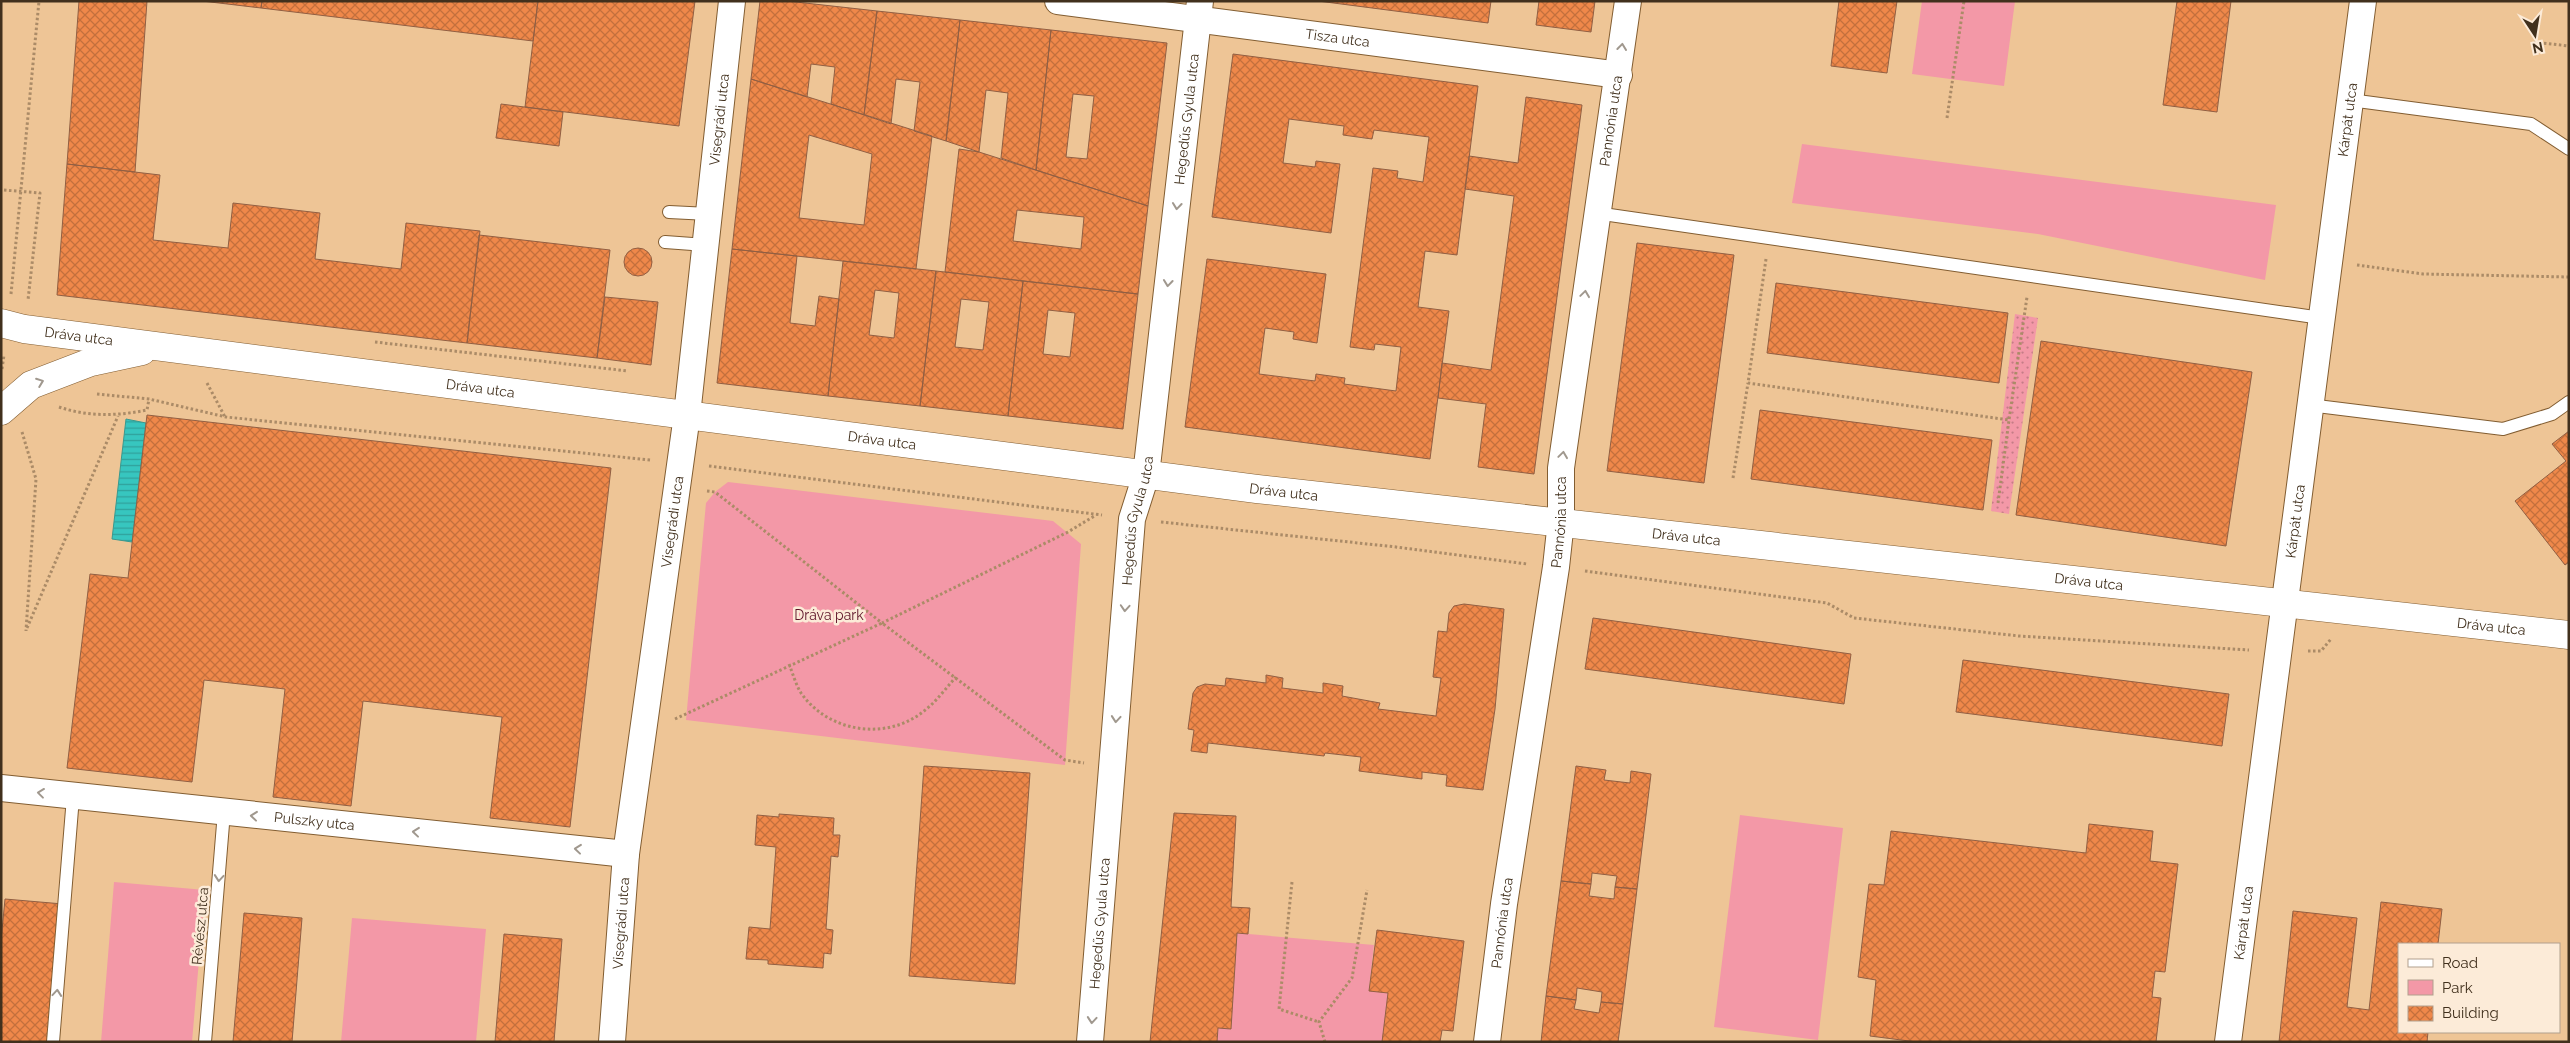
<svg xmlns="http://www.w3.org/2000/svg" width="2570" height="1043" font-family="Raleway,sans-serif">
<defs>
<pattern id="grass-dots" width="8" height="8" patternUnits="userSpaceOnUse" patternTransform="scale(1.25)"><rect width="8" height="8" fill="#f398a7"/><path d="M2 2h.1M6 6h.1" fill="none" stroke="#c67c87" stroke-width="1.8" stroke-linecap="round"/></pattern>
<pattern id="water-rules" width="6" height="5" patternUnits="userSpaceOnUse" patternTransform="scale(1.25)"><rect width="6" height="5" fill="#37c6bf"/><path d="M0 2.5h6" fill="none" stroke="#30a19b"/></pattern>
<pattern id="building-cross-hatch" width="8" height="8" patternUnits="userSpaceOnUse" patternTransform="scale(1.25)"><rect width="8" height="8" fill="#ef884a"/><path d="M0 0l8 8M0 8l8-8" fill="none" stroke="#c3703d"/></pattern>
</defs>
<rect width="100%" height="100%" fill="#eec596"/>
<path fill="url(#grass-dots)" d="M 2015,314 L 2038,318 L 2009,514 L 1991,511 Z"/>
<path fill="#f398a7" d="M 1922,1 L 2015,1 L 2004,86 L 1912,74 Z
M 1802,144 L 2276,205 L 2265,280 L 2038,234 L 1792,203 Z
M 728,482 L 1053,521 L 1081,544 L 1065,765 L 686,720 L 706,503 L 715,492 Z
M 1740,815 L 1843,828 L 1818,1040 L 1714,1027 Z
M 114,882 L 205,890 L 192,1042 L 101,1042 Z
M 352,918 L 486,929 L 476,1042 L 341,1042 Z
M 1237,933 L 1374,945 L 1369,990 L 1388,993 L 1382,1042 L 1217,1042 L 1218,1028 L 1231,1028 Z"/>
<path fill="url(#water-rules)" stroke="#3a998e" d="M 126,419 L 146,423 L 132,542 L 112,539 Z"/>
<path fill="url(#building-cross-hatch)" stroke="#915f43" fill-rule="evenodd" d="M 79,1 L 147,1 L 135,172 L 67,164 Z
M 202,1 L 262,1 L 261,8 Z
M 262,1 L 538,1 L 533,41 L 261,8 Z
M 538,1 L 695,1 L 679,126 L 525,107 Z
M 760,1 L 787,1 L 877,11 L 864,115 L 831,104 L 835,67 L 811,64 L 807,97 L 751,79 Z
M 1318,1 L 1491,1 L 1488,23 Z
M 1539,1 L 1595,1 L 1591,32 L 1536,25 Z
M 1839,1 L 1897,1 L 1887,73 L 1831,66 Z
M 2177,1 L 2231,1 L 2217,112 L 2163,105 Z
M 877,11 L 960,20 L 946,141 L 914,131 L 920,82 L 896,79 L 891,124 L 864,115 Z
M 960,20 L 1051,30 L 1036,170 L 1001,158 L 1008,93 L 986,90 L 979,152 L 946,141 Z
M 1051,30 L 1167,43 L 1148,206 L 1036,170 ZM 1073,94 L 1094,96 L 1087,159 L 1066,157 Z
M 1233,54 L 1478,86 L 1457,255 L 1425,251 L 1418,307 L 1449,311 L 1430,459 L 1185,427 L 1207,259 L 1326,274 L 1317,343 L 1293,339 L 1294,332 L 1265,328 L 1259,374 L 1315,381 L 1316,374 L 1345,378 L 1344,384 L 1396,391 L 1401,347 L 1375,344 L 1374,350 L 1350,347 L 1373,168 L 1398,171 L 1397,178 L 1423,182 L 1429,137 L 1374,130 L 1372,139 L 1343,135 L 1344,126 L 1289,119 L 1283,163 L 1315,167 L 1316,161 L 1340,164 L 1331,233 L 1212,217 Z
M 751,79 L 932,136 L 916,269 L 732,249 ZM 809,135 L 872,154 L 864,225 L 799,218 Z
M 1526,97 L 1582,105 L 1534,474 L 1478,467 L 1486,404 L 1438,398 L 1442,363 L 1491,370 L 1514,196 L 1465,189 L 1469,156 L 1518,163 Z
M 501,104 L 563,112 L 559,146 L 496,138 Z
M 959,149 L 979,152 L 1148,206 L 1138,294 L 945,272 ZM 1017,210 L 1084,217 L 1081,249 L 1013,241 Z
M 67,164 L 160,175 L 153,240 L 228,248 L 233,203 L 320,213 L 315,259 L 401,269 L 406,223 L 480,231 L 467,343 L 57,295 Z
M 479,235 L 610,250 L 597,358 L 467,343 Z
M 1637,243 L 1734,255 L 1704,483 L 1607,471 Z
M624 262a14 14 0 1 1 28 0a14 14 0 1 1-28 0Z
M 732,249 L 797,256 L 790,323 L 815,326 L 819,296 L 839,299 L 828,396 L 717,383 Z
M 843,261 L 936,271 L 920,406 L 828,396 ZM 875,290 L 899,293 L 894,338 L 869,335 Z
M 936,271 L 1023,281 L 1008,416 L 920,406 ZM 961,299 L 989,302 L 983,350 L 955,347 Z
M 1023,281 L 1138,294 L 1123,429 L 1008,416 ZM 1048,310 L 1075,313 L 1070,357 L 1043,354 Z
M 1776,283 L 2008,313 L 1999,383 L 1767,353 Z
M 605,297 L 658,302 L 651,365 L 597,358 Z
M 2041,341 L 2252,372 L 2226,546 L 2016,515 Z
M 1760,410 L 1992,440 L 1983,510 L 1751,479 Z
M 147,415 L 611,468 L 570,827 L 490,818 L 502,717 L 363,701 L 351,806 L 273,797 L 285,689 L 204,680 L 192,782 L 67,768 L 90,574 L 128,578 Z
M 2569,431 L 2569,562 L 2565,565 L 2515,501 L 2566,461 L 2552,444 Z
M 1464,604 L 1504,609 L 1495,709 L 1483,790 L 1446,786 L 1447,775 L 1422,772 L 1422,779 L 1359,771 L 1361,757 L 1325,753 L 1324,756 L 1208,743 L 1207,753 L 1191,751 L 1194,730 L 1188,729 L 1193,693 L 1197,687 L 1205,684 L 1225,686 L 1226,678 L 1266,683 L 1266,675 L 1283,678 L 1282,688 L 1323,693 L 1323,683 L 1343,686 L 1342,696 L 1380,703 L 1378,709 L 1436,716 L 1441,678 L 1433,677 L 1438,631 L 1447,632 L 1449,613 L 1454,606 Z
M 1593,618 L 1851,654 L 1844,704 L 1585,669 Z
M 1963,660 L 2229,694 L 2222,746 L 1956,712 Z
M 924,766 L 1030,773 L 1015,984 L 909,976 Z
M 1576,766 L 1606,770 L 1604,780 L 1630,783 L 1631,771 L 1651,774 L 1637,889 L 1615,887 L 1617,876 L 1592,873 L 1591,884 L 1561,881 Z
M 1174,813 L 1236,816 L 1231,907 L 1250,908 L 1248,934 L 1237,933 L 1231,1029 L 1218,1028 L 1217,1042 L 1150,1042 Z
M 779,814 L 834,818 L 833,835 L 840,835 L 838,857 L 831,856 L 826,929 L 833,930 L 831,954 L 824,953 L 823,968 L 768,964 L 768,960 L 746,959 L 749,927 L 770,929 L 776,847 L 755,845 L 757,815 L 779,817 Z
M 2089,824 L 2153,831 L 2150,861 L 2178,864 L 2165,972 L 2155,971 L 2152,997 L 2161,998 L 2156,1042 L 1917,1042 L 1870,1036 L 1876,980 L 1858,977 L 1869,884 L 1884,885 L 1891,831 L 2086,853 Z
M 1561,881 L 1591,884 L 1589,896 L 1614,899 L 1615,887 L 1637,889 L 1623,1004 L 1601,1002 L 1602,992 L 1577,988 L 1576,1000 L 1546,996 Z
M 5,899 L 63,904 L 51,1042 L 1,1042 L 1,941 Z
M 2381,902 L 2442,909 L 2438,944 L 2399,944 L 2399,1032 L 2428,1032 L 2427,1042 L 2279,1042 L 2293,911 L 2357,918 L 2347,1007 L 2369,1010 Z
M 244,913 L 302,918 L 292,1042 L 233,1042 Z
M 1377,930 L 1464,941 L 1453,1031 L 1442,1030 L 1440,1042 L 1382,1042 L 1388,993 L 1369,991 Z
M 504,934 L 562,939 L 554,1042 L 495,1042 Z
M 1546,996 L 1576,1000 L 1574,1009 L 1599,1013 L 1601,1002 L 1623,1004 L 1618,1042 L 1541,1042 Z"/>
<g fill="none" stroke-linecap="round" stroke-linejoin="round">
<defs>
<path id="lane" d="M 2350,100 L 2531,124 L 2569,149
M 669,212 L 709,214
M 1596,213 L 2321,318
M 665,242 L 706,245
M 2309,405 L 2503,429 L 2552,414 L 2569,402
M 53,1042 L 73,797
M 205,1042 L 224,812"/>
<g id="street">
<path id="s1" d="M 1058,1 L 1619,75"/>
<path id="s2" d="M 1,788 L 626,854"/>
<path id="s3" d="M 612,1042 L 626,854 L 687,415 L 732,1"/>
<path id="s4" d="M 1090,1042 L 1132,519 L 1146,475 L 1200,1"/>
<path id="s5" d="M 1487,1042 L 1504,904 L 1556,567 L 1561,521 L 1561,468 L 1628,1"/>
<path id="s6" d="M 2228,1042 C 2273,695 2317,348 2363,1"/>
</g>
<g id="secondary">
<path id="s7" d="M 1,323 L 24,329 L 1257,489 L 2569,635"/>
<path d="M 1,411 L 31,385 L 91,362 L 142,351"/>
</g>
</defs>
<use href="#lane" stroke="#825d31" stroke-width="14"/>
<use href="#street" stroke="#825d31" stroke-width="28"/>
<use href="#secondary" stroke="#825d31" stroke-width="29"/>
<path stroke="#ab8b67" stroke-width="3" stroke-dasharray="2.5 2.5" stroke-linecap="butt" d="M 2534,42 L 2569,46
M 1947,118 L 1964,1
M 4,190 L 40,193 L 28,300
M 1766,259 L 1748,383 L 2009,420 L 2027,297
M 2357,265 L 2423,274 L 2569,277
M 11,294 L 39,1
M 375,342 L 628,371
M 2,369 L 4,355
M 207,383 L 225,417
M 97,394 L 149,399 L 226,417 L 651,460
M 59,407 C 88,417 118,416 147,410 L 149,399
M 22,432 L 36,479 L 26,631
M 709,466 L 1102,515
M 1733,478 L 1748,383
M 707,491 L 715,492 L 882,623 L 1068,532 L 1096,515
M 1998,503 L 2009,420
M 1161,522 L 1396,547 L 1527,564
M 1585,571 L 1827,603 L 1854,618 L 2019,636 L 2249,650
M 27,628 L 118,416
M 2308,651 L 2321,651 L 2331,639
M 789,664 C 793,674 796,685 801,693 C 829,733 887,741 924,711 C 936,702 946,688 956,677
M 675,719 L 882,623 L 1065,760 L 1084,763
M 1292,882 L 1279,1009 L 1319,1022
M 1325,1042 L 1319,1022 L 1352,978 L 1367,890"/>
<use href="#lane" stroke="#fff" stroke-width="12"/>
<use href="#street" stroke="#fff" stroke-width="26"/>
<use href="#secondary" stroke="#fff" stroke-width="28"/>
</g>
<defs><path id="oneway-chevron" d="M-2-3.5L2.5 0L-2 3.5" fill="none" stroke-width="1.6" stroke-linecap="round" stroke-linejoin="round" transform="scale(1.25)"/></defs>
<g stroke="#a0988e">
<use href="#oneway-chevron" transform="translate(1622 47) rotate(-83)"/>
<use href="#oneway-chevron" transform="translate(1177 206) rotate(96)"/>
<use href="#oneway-chevron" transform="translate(1168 283) rotate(96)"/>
<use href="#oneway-chevron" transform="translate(1585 294) rotate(-82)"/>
<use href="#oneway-chevron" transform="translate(40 382) rotate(-21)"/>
<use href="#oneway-chevron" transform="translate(1563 455) rotate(-82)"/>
<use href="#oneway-chevron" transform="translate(1125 608) rotate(94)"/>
<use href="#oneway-chevron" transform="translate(1116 719) rotate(95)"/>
<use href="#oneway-chevron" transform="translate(41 793) rotate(-173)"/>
<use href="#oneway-chevron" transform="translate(254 816) rotate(-174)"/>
<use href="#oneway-chevron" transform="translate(416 832) rotate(-174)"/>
<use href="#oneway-chevron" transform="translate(578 849) rotate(-174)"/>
<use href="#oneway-chevron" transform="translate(219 878) rotate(95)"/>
<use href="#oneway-chevron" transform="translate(57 993) rotate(-85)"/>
<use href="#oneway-chevron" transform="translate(1092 1020) rotate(95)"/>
</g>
<g text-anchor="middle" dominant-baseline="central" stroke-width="5" stroke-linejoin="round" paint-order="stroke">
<g font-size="14" fill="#41301d" stroke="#fcebd8">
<text stroke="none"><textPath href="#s1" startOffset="282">Tisza utca</textPath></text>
<text stroke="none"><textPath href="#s3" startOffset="929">Visegrádi utca</textPath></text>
<text stroke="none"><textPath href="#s4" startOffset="929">Hegedűs Gyula utca</textPath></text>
<text stroke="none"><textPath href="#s5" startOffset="930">Pannónia utca</textPath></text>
<text stroke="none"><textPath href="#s6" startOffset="930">Kárpát utca</textPath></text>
<text stroke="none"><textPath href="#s7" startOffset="79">Dráva utca</textPath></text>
<text stroke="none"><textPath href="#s7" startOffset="484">Dráva utca</textPath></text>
<text stroke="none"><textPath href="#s7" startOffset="889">Dráva utca</textPath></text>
<text stroke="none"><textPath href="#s7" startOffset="1294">Dráva utca</textPath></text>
<text stroke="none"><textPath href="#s4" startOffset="524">Hegedűs Gyula utca</textPath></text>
<text stroke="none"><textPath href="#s6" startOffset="525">Kárpát utca</textPath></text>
<text stroke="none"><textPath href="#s3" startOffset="524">Visegrádi utca</textPath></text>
<text stroke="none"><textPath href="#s5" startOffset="525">Pannónia utca</textPath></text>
<text stroke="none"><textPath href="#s7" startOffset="1699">Dráva utca</textPath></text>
<text stroke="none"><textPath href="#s7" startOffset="2104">Dráva utca</textPath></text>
<text stroke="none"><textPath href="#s7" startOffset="2509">Dráva utca</textPath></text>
<text stroke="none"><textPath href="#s2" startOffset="315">Pulszky utca</textPath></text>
<text stroke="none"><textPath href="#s5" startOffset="120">Pannónia utca</textPath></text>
<text stroke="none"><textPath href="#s3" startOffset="119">Visegrádi utca</textPath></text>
<text stroke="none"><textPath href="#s4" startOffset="119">Hegedűs Gyula utca</textPath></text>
<text stroke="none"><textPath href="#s6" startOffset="120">Kárpát utca</textPath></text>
<text transform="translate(200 926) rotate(-85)">Révész utca</text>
</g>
<g font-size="14" fill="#5e1428" stroke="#fcebd8">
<text x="829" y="615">Dráva park</text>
</g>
</g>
<rect width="2570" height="1043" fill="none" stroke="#41301d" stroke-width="5"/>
<rect x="2398" y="943" width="162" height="90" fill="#fcebd8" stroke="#b1a08d"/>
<rect x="2408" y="959" width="25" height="8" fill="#ffffff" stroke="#b1a08d"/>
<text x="2442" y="968" font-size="15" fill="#41301d">Road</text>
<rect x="2408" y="980" width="25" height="15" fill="#f398a7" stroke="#b1a08d"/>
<text x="2442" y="993" font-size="15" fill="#41301d">Park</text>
<rect x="2408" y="1006" width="25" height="15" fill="url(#building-cross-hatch)" stroke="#b1a08d"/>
<text x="2442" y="1018" font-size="15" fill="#41301d">Building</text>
<g transform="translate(2535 35) rotate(168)" stroke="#fcebd8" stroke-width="4" paint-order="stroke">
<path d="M0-4L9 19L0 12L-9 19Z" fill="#41301d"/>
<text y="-8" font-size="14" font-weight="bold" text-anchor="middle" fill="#41301d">N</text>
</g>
</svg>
